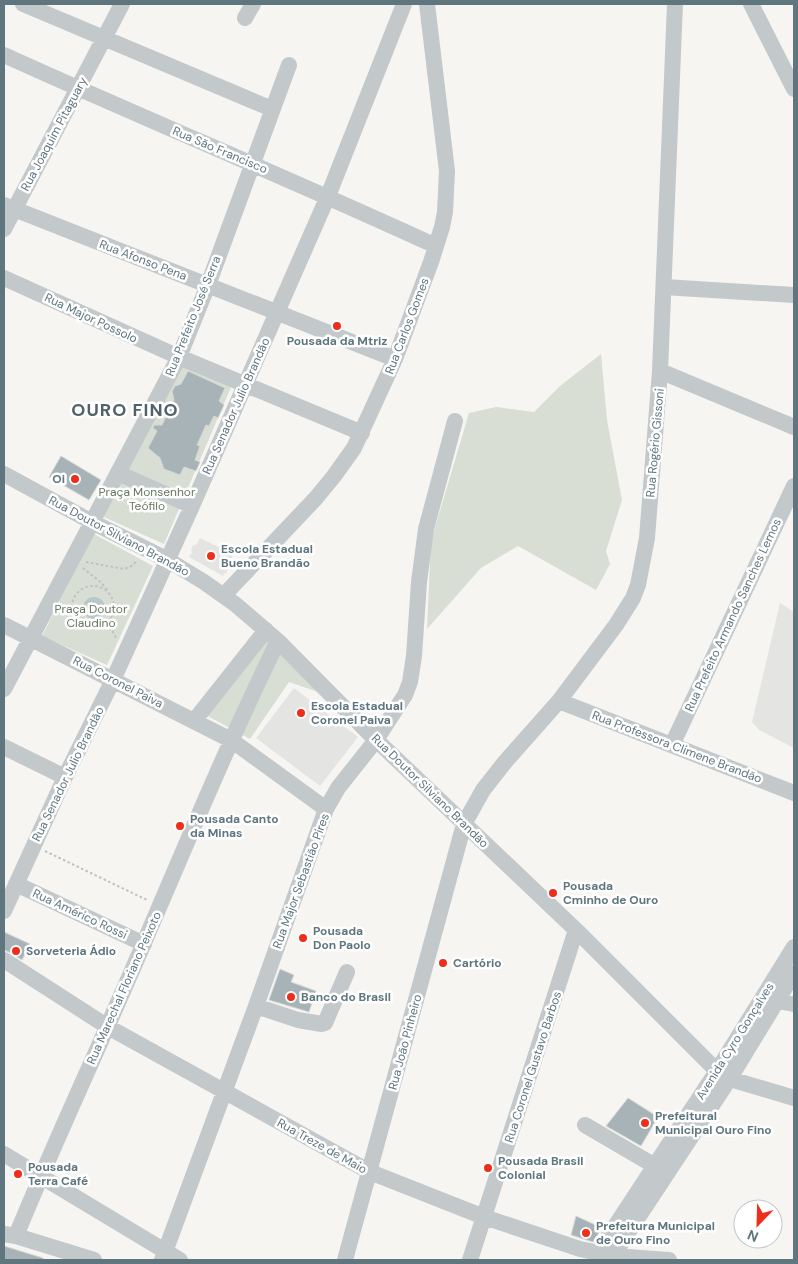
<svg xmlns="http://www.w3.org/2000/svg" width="798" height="1264" font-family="'DM Sans',sans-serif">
<rect width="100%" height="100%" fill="#f6f5f2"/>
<path fill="#e4e5e3" d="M 200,538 L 233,554 L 226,574 L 224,573 L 223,576 L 189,557 L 192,552 L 191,550 L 193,545 L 196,545 Z
M 780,603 L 794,612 L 794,748 L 759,730 L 752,722 Z
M 294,688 L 358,737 L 320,786 L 256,738 Z"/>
<path fill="#d8ded3" d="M 601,354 L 607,420 L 622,500 L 606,551 L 610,564 L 596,590 L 518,546 L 481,568 L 427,629 L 431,541 L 469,413 L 496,407 L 534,412 L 560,386 Z
M 179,362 L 232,385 L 164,544 L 104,517 L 103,511 Z
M 94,534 L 153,566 L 107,665 L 42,636 Z
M 268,638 L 321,693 L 289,682 L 250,739 L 204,714 Z"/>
<path fill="#b8c8ca" d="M83 608a11 11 0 1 1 22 0a11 11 0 1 1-22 0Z"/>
<path fill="#a7b3b6" stroke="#d7d7d5" d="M 188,371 L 225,388 L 219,401 L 224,405 L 218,418 L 214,416 L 209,426 L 206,425 L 197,445 L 200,446 L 195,460 L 200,462 L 196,471 L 184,467 L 180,475 L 164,469 L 160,458 L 148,448 L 157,431 L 153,428 L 154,425 L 162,425 L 174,400 L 172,391 L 175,386 L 181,384 Z
M 61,456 L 101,480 L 89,500 L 49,477 Z
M 4,932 L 30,944 L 22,960 L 9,952 L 4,950 Z
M 280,969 L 294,975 L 291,982 L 316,991 L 309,1012 L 269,1000 Z
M 628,1098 L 658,1117 L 641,1146 L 606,1126 Z
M 576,1216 L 602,1228 L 593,1242 L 571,1235 Z
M 4,1246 L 43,1258 L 43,1260 L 4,1260 Z"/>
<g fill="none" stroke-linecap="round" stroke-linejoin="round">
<path stroke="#bfc1c3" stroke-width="2" stroke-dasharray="2.5 2.5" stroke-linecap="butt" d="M 86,562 L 124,569 L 130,567 L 137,561
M 83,568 C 91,575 104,583 108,592
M72 607a21 21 0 1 1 42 0a21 21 0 1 1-42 0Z
M 108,622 L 116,638
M 45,851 L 147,900"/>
<path stroke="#c3c8ca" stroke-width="16" d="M 23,4 L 272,109
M 751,4 L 794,89
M 245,18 L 253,4
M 4,55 C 147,120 293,180 436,246
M 4,205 L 395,359
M 4,229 L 122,4
M 4,278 L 179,357 L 362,433
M 664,287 L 794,295
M 660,371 L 794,427
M 118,473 L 192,506
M 4,474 L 92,522 L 168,560 L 204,582 L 235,604 L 278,641 L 371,735 L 576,930 L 717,1071 L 737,1081 L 794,1098
M 224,595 L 316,498 L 334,476 L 354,448 L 395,359 L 431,262 L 442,227 L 445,212 L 447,171 L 427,4
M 4,625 L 231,740 L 326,809
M 4,689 L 179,357 L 208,285 L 289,65
M 559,701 L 794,793
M 194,721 L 266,630
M 672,745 L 794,486
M 4,747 L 65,777
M 16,884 L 144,944
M 4,911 L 65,777 L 113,680 L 192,506 L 328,196 L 404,4
M 4,960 L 108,1027 L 370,1172 L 484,1217 L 580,1249 L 613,1256 L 669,1260
M 767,999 L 794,1004
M 256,1006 L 298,1020 L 322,1024 L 325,1023 L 347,972
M 585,1125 L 655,1166
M 4,1154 L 180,1260
M 4,1234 L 16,1236 L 94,1260
M 16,1236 C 54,1143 97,1052 137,959 C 183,852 227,745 278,641
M 162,1260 L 256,1006 L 326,809 L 338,788 L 376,740 L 405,695 L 410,682 L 414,656 L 419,582 L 426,529 L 455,421
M 345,1260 L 464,824 L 483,790 L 505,762 L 559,701 L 616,625 L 633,598 L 638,585 L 647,538 L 660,371 L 675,4
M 470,1260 L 576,930
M 593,1260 L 717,1071 L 794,947
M 610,1260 L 730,1078 L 794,973"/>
</g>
<g fill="#ee2d1a" stroke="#fff" stroke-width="2">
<circle cx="337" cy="326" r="5"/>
<circle cx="75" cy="479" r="5"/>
<circle cx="211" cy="556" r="5"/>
<circle cx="301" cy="713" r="5"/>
<circle cx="180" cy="826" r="5"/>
<circle cx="553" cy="893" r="5"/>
<circle cx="303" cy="938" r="5"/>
<circle cx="16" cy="951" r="5"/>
<circle cx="443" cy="963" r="5"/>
<circle cx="291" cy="997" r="5"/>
<circle cx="645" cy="1123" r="5"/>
<circle cx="488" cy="1168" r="5"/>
<circle cx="18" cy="1174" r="5"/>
<circle cx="586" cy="1233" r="5"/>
</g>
<g text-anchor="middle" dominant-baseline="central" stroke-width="5" stroke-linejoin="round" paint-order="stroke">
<g font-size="12" fill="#5f767f" stroke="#fff">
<text transform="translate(54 134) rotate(-62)">Rua Joaquim Pitaguary</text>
<text transform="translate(220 150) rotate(23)">Rua São Francisco</text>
<text transform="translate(143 260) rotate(21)">Rua Afonso Pena</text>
<text transform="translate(193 316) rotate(-68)">Rua Prefeito José Serra</text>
<text transform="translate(91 318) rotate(25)">Rua Major Possolo</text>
<text transform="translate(407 326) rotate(-69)">Rua Carlos Gomes</text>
<text transform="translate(236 406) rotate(-66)">Rua Senador Julio Brandão</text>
<text transform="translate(655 443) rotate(-85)">Rua Rogério Gissoni</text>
<text transform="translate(119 536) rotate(28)">Rua Doutor Silviano Brandão</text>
<text transform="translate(733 615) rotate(-65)">Rua Prefeito Armando Sanches Lemos</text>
<text transform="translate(118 682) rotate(27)">Rua Coronel Paiva</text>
<text transform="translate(677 747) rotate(21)">Rua Professora Climene Brandão</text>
<text transform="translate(68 774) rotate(-64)">Rua Senador Julio Brandão</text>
<text transform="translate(430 791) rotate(44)">Rua Doutor Silviano Brandão</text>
<text transform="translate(301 881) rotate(-70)">Rua Major Sebastião Pires</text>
<text transform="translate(80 914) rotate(25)">Rua Américo Rossi</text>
<text transform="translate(124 988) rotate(-66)">Rua Marechal Floriano Peixoto</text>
<text transform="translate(735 1041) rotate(-58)">Avenida Cyro Gonçalves</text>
<text transform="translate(405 1042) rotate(-75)">Rua João Pinheiro</text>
<text transform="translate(533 1067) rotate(-72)">Rua Coronel Gustavo Barbos</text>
<text transform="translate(322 1146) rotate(29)">Rua Treze de Maio</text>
</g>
<g font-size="12" font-weight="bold" fill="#5f767f" stroke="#fff" text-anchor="start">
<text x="337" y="341" text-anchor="middle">Pousada da Mtriz</text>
<text x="65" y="479" text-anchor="end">Oi</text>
<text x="221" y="549">Escola Estadual<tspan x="221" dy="14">Bueno Brandão</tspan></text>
<text x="311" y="706">Escola Estadual<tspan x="311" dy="14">Coronel Paiva</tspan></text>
<text x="190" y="819">Pousada Canto<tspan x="190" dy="14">da Minas</tspan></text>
<text x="563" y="886">Pousada<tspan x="563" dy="14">Cminho de Ouro</tspan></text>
<text x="313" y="931">Pousada<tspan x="313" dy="14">Don Paolo</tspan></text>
<text x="26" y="951">Sorveteria Ádio</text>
<text x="453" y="963">Cartório</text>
<text x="301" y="997">Banco do Brasil</text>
<text x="655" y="1116">Prefeitural<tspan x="655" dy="14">Municipal Ouro Fino</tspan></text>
<text x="498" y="1161">Pousada Brasil<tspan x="498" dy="14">Colonial</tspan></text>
<text x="28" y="1167">Pousada<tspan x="28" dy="14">Terra Café</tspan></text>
<text x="596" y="1226">Prefeitura Municipal<tspan x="596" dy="14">de Ouro Fino</tspan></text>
</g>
<g font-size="12" fill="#66775e" stroke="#fff">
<text x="147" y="492">Praça Monsenhor<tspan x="147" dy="14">Teófilo</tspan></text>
<text x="91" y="609">Praça Doutor<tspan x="91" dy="14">Claudino</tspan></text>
</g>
<g font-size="18" font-weight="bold" letter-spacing="1" fill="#51626a" stroke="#fff">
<text x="125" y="410">OURO FINO</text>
</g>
</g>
<rect width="798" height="1264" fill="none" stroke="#5f767f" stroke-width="10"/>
<g transform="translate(758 1224) rotate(203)"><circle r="24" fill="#ffffff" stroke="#bfc8cc"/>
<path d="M0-4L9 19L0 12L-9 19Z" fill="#ee2d1a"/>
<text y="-8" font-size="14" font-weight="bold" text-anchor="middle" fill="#5f767f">N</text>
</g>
</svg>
